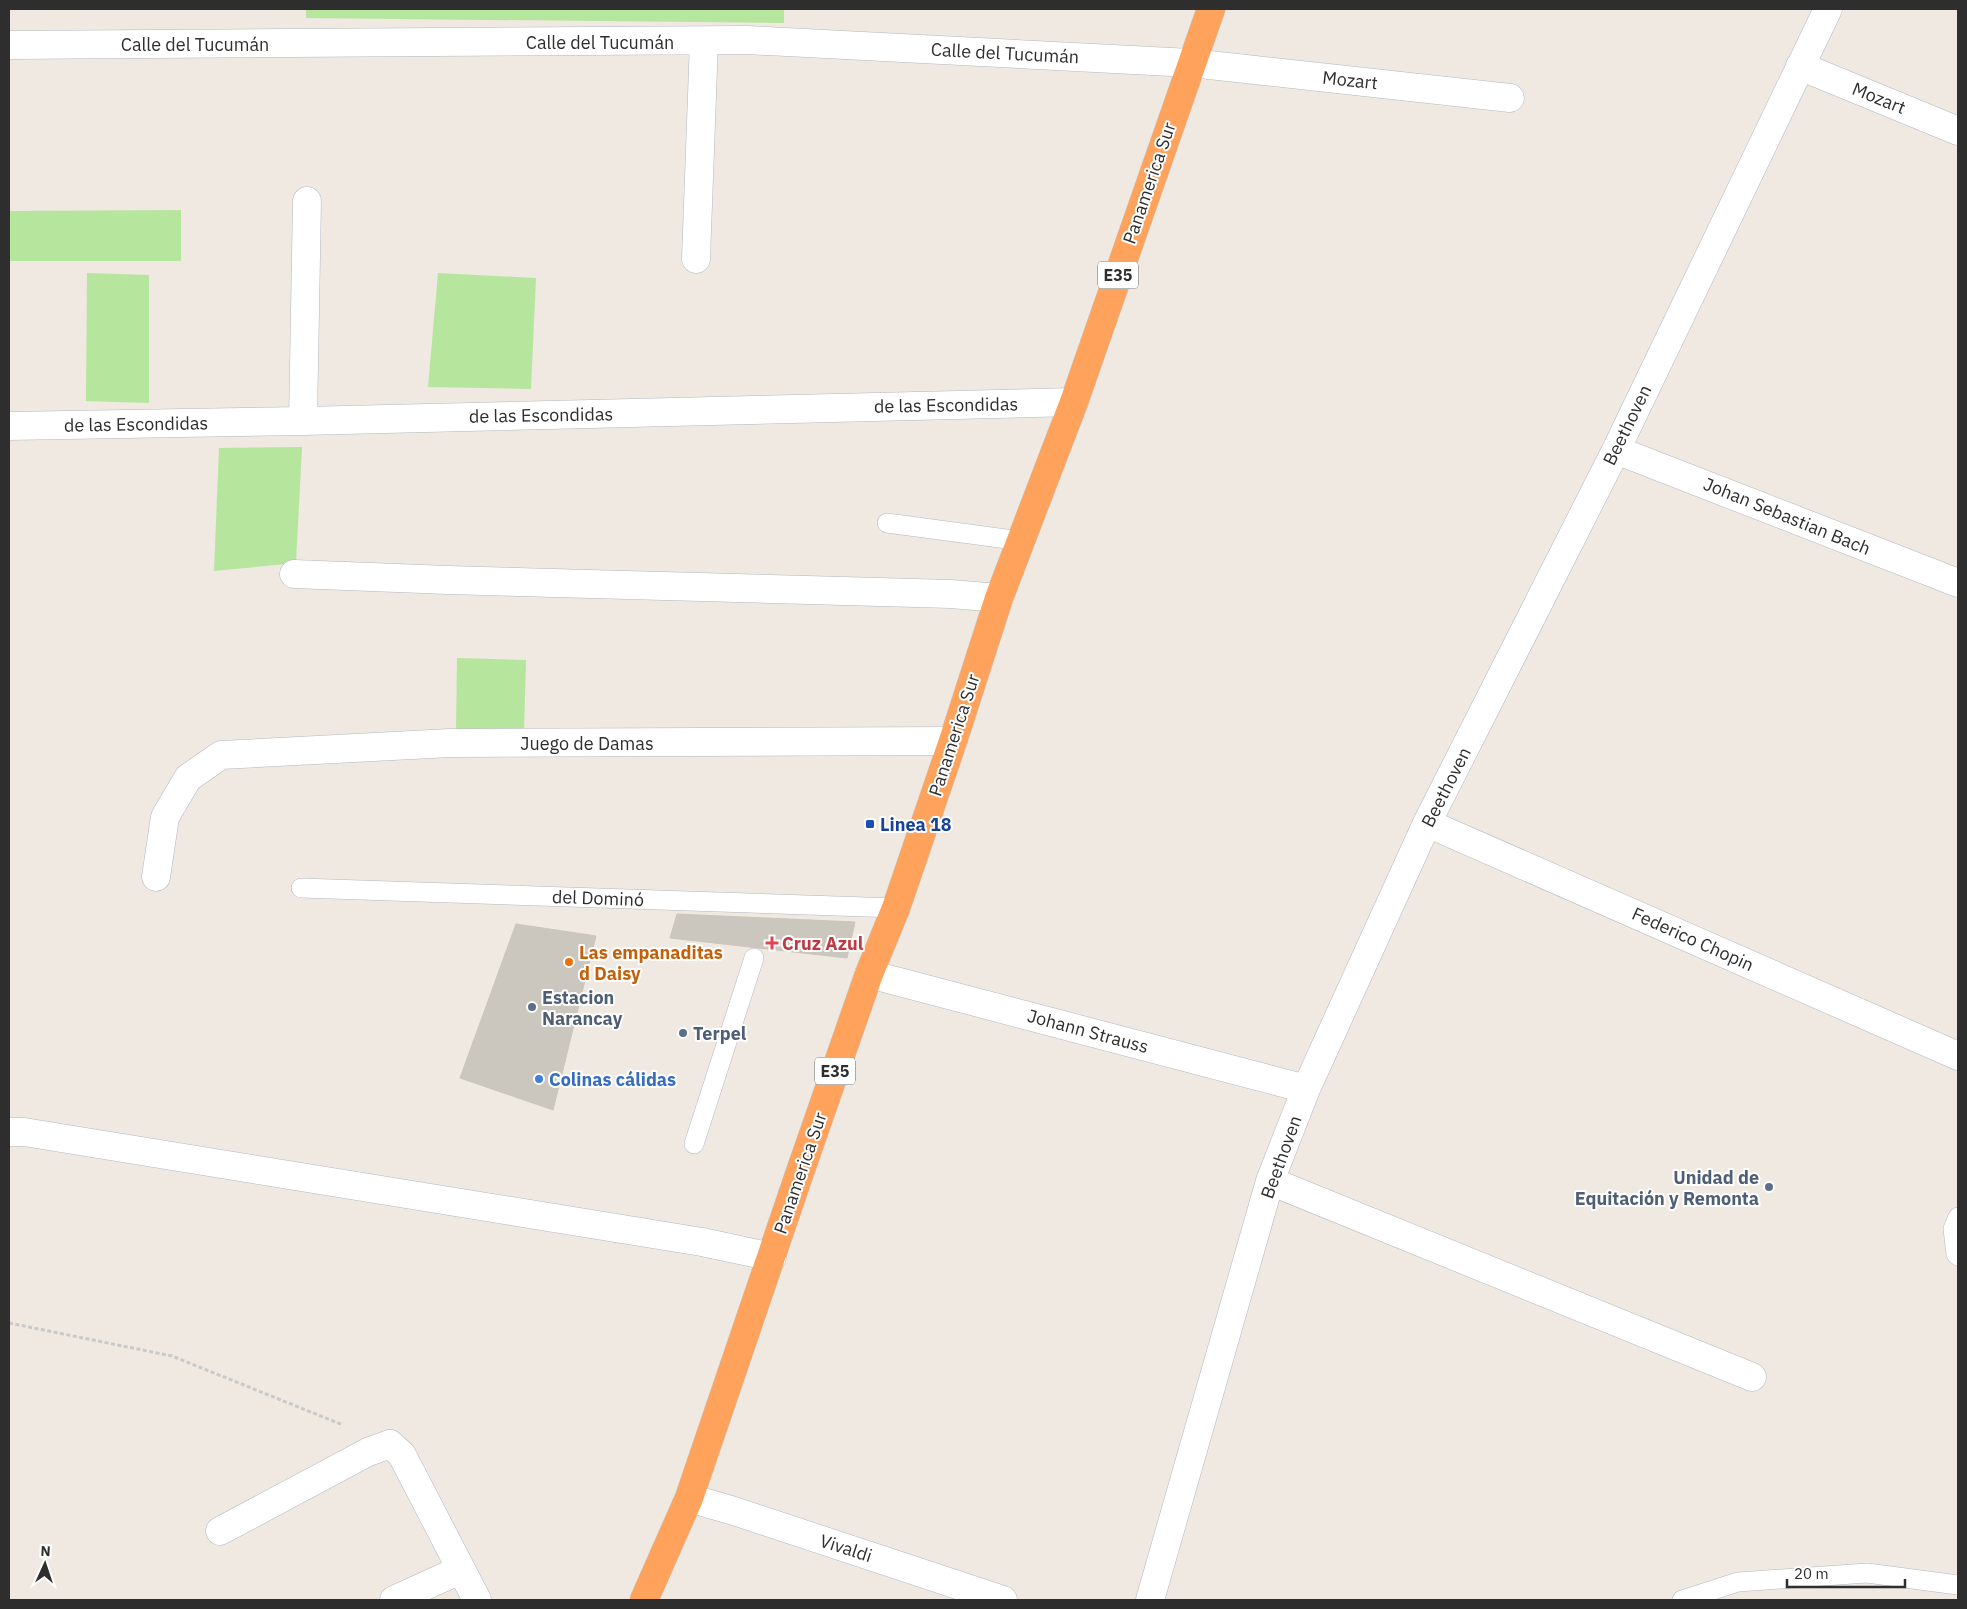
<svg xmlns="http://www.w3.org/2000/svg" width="1967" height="1609" font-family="'IBM Plex Sans',sans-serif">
<rect width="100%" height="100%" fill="#efe9e1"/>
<path fill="#b6e59e" d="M 306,9 L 784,9 L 784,23 L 306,18 Z
M 181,210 L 181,261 L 9,261 L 9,211 Z
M 87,273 L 149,275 L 149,403 L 86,401 Z
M 438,273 L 536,278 L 531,389 L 428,387 Z
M 302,447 L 296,563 L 214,571 L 219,448 Z
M 457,658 L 526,660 L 524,732 L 456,730 Z"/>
<path fill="#cbc7bf" stroke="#cbc5ba" d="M 677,914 L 855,922 L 847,958 L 670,938 Z
M 516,924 L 596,936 L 553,1110 L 460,1078 Z"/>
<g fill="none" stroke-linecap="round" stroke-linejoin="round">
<defs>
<path id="lane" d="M 887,523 L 1022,541
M 301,888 L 896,908
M 694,1144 L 754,958
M 1958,1217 L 1953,1229 L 1956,1254 L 1958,1256
M 1682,1600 L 1738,1582 L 1867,1573 L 1958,1585"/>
<path id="street" d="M 9,45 L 747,40 L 1191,63 L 1510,98
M 1800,66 L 1958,131
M 696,259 L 704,41
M 303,421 L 307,201
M 9,426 L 303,421 L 1074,402
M 1616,450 L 1958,583
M 294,574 L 448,580 L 951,594 L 999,598
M 1427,823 L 1958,1056
M 156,877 L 165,817 L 188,778 L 221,755 L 450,743 L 953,741
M 869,974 L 1306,1089
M 9,1132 L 24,1132 L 702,1242 L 772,1257
M 1270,1181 L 1752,1377
M 689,1498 L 734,1511 L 1003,1600
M 220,1531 L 368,1452 L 390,1444 L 402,1455 L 477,1600
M 394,1600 L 460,1570
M 1150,1600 L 1270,1181 L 1306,1089 L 1427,823 L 1616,450 L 1828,9"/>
<path id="highway" d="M 644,1600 L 689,1498 L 800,1172 L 869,974 L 896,908 L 953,741 L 999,598 L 1074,402 L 1211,9"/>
</defs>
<use href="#lane" stroke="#b4b7c1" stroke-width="20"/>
<use href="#street" stroke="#b4b7c1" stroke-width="29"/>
<use href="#highway" stroke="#c9c9c9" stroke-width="29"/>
<path stroke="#c9c9c9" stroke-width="3" stroke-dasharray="4 2.5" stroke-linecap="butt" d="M 9,1323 L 172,1356 L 343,1425"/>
<use href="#lane" stroke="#fff" stroke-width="19"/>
<use href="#street" stroke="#fff" stroke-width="28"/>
<use href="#highway" stroke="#ffa35c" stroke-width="28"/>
</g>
<rect fill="#1a4fb4" stroke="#fff" stroke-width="2" x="865" y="819" width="10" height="10" rx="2.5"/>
<path fill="#e0444e" stroke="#fff" stroke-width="2" d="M769.5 935.5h5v5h5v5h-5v5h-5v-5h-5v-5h5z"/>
<circle fill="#e8710a" stroke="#fff" stroke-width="2" cx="569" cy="962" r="5"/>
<g fill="#5c6f8a" stroke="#fff" stroke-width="2">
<circle cx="532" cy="1007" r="5"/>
<circle cx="683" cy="1033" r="5"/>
<circle cx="1769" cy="1187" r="5"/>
</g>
<circle fill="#3f7fe0" stroke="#fff" stroke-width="2" cx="539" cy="1079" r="5"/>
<g text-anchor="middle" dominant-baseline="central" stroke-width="4" stroke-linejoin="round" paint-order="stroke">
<g fill="#fff" stroke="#6d6d6d" stroke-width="1">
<rect x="1098" y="261.5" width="40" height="27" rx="4"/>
<rect x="815" y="1057.5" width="40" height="27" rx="4"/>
</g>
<g font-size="16" font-weight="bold" fill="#2e2e2e">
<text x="1118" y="275">E35</text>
<text x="835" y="1071">E35</text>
</g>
<g font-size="18" fill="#2e2e2e" stroke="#fff">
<text x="600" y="42">Calle del Tucumán</text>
<text x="195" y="44">Calle del Tucumán</text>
<text transform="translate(1005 53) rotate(3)">Calle del Tucumán</text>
<text transform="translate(1350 80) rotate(6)">Mozart</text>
<text transform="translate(1879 98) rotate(22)">Mozart</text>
<text transform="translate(1149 183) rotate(-71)">Panamerica Sur</text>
<text transform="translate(946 405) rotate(-1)">de las Escondidas</text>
<text transform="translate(541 415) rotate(-1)">de las Escondidas</text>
<text transform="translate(136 424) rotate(-1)">de las Escondidas</text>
<text transform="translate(1627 425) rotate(-64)">Beethoven</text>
<text transform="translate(1787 516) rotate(22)">Johan Sebastian Bach</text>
<text transform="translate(954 735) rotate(-72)">Panamerica Sur</text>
<text x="587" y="743">Juego de Damas</text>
<text transform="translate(1446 787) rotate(-63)">Beethoven</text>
<text transform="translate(598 898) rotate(2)">del Dominó</text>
<text transform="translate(1693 939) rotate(24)">Federico Chopin</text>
<text transform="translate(1088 1031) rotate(15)">Johann Strauss</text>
<text transform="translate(1281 1157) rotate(-70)">Beethoven</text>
<text transform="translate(800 1173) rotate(-71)">Panamerica Sur</text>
<text transform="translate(846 1548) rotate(18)">Vivaldi</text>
</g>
<g font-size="18" font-weight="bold" fill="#164399" stroke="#fff" text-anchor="start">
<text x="880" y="824">Linea 18</text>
</g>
<g font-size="18" font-weight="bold" fill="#be3a42" stroke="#fff" text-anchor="start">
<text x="782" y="943">Cruz Azul</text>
</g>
<g font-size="18" font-weight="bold" fill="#c56008" stroke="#fff" text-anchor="start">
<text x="579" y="952">Las empanaditas<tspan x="579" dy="21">d Daisy</tspan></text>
</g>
<g font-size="18" font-weight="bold" fill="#4e5e75" stroke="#fff" text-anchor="start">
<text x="542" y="997">Estacion<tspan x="542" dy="21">Narancay</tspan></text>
<text x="693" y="1033">Terpel</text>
<text x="1759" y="1177" text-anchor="end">Unidad de<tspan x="1759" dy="21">Equitación y Remonta</tspan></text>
</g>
<g font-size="18" font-weight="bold" fill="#366cbe" stroke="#fff" text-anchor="start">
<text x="549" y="1079">Colinas cálidas</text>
</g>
</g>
<rect width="1967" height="1609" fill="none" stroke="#2e2e2e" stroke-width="20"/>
<g transform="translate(45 1564) rotate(3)" stroke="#ffffff" stroke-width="4" paint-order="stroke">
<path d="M0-4L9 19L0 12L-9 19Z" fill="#2e2e2e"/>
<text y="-8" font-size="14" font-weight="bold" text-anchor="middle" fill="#2e2e2e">N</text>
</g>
<path d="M1787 1579v8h118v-8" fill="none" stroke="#2e2e2e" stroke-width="2.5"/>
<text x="1794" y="1579" font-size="15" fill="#2e2e2e" stroke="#ffffff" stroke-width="4" paint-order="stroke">20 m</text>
</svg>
